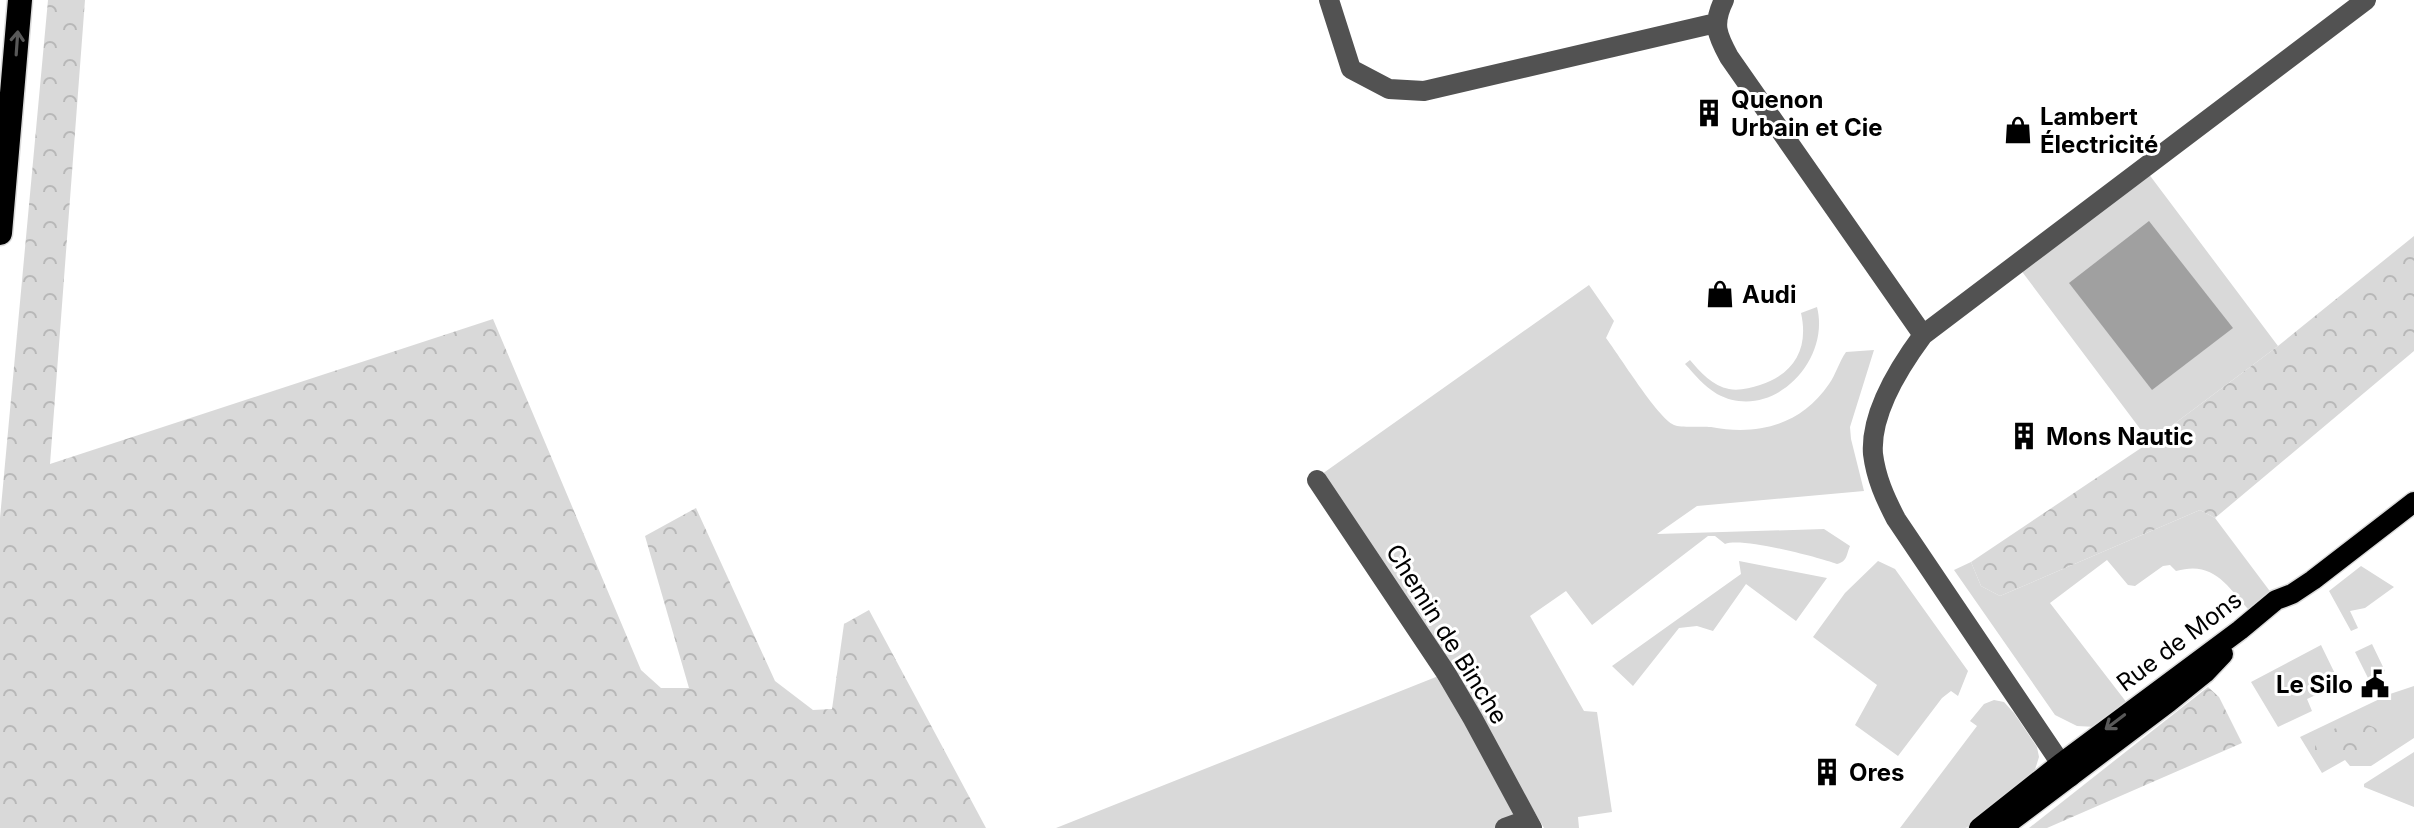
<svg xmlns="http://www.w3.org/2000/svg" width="2414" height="828" font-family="Inter,sans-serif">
<defs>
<pattern id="forest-crowns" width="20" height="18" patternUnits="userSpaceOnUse" patternTransform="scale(2)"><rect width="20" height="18" fill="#d9d9d9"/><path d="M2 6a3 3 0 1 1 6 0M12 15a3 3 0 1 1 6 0" fill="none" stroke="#b8b8b8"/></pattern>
</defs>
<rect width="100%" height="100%" fill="#fff"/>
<path fill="#d9d9d9" d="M 2145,169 L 2278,346 L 2150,442 L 2017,265 Z
M 1589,285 L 1614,321 L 1606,338 C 1619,355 1657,417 1674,425 C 1681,428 1701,426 1711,427 C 1758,436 1801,425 1829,384 C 1836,374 1839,362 1846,352 L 1874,350 L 1850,427 L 1851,439 L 1864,491 L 1697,506 L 1657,534 L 1824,529 L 1850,546 C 1846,555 1848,561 1837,564 C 1817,557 1742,537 1725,544 L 1715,536 L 1708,536 L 1592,625 L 1566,591 L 1530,616 L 1584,711 L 1597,712 L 1612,812 L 1578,817 L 1579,828 L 1544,828 L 1451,670 L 1322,474 Z
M 1817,307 C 1831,362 1771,423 1717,394 C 1704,386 1695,375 1685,364 L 1690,360 C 1700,372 1713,386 1729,389 C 1739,391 1750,388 1760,385 C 1794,374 1809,349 1801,313 Z
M 2200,510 L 2215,518 L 2272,594 L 2250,611 C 2227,586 2214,560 2176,571 L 2170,565 L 2163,566 L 2135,586 L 2128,585 L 2107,560 L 2050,603 L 2127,703 L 2096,727 L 2077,726 L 2055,715 L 1954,570 L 1971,562 L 1981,586 L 2000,596 Z
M 1739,561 L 1827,578 L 1796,621 L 1746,584 L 1713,631 L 1697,626 L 1679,628 L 1633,686 L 1612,666 L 1741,574 Z
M 1878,561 L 1895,569 L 1968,671 L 1958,696 L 1951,691 L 1942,698 L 1898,756 L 1855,725 L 1877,685 L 1813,637 L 1845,593 Z
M 2361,566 L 2394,587 L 2365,608 L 2350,611 L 2358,628 L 2351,631 L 2329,591 Z
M 2372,644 L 2385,671 L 2369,680 L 2355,652 Z
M 2321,645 L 2340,684 L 2307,699 L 2312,711 L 2278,727 L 2251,682 Z
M 1446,673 L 1527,820 L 1505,828 L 1056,828 Z
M 2414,686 L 2414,738 L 2371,766 L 2350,766 L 2345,760 L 2322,773 L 2300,737 L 2390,694 Z
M 1994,700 L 2004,702 L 2014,713 L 2037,747 L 2039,757 L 2033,776 L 1966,828 L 1900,828 L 1977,726 L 1970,721 L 1984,704 Z
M 2414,752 L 2414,807 L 2364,787 L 2364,784 Z"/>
<path fill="url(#forest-crowns)" d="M 48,0 L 85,0 L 50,464 L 493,319 L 641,670 L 661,688 L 689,688 L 645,536 L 696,508 L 775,681 L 813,710 L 832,709 L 844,624 L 869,610 L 986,828 L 0,828 L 0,518 Z
M 2414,236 L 2414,351 L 2215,518 L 2200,510 L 2000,596 L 1981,586 L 1971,562 L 2150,442 L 2278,346 Z
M 2208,687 L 2219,697 L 2242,743 L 2047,828 L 2029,828 Z
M 2351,720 C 2367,727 2375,722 2384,739 L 2378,750 L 2364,757 L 2351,751 L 2331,761 L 2315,753 L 2315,740 C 2326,730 2338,729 2351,720 Z"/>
<path fill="#a0a0a0" d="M 2149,221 L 2233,328 L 2152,390 L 2069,283 Z"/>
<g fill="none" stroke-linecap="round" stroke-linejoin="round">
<defs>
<path id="major" d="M 1979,828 L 2060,764 L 2240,630 L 2276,600 L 2292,594 L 2313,580 L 2414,502
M 2002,828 L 2169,702 L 2205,673 L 2223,654"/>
<path id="highway" d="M 0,233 L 20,0"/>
</defs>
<use href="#major" stroke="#dbdbdb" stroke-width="23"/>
<use href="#highway" stroke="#dbdbdb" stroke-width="27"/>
<path stroke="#525252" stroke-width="20" d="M 1329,0 L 1351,69 L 1389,89 L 1424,91 L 1716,23
M 1724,0 C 1712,24 1717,35 1729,57 L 1923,335
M 1317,480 L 1446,673 L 1473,719 L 1532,828
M 2070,777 L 1896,519 C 1885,498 1876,478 1873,454 C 1870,414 1900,366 1923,335 L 2366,0
M 1505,828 L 1527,820"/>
<use href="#major" stroke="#000" stroke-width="20"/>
<use href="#highway" stroke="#000" stroke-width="24"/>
</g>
<defs><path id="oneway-shaft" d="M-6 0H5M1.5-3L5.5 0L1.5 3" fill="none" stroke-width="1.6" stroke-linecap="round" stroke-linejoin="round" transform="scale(2)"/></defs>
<g stroke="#595959">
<use href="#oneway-shaft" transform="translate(17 43) rotate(-86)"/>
<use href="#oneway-shaft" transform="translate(2115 722) rotate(143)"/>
</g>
<defs>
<symbol id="building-bare" viewBox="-9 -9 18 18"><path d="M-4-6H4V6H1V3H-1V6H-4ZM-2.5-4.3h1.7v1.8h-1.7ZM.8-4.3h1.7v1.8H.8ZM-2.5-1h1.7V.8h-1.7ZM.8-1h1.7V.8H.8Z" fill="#000" stroke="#fff" stroke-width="2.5" paint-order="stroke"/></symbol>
<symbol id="shop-bare" viewBox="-9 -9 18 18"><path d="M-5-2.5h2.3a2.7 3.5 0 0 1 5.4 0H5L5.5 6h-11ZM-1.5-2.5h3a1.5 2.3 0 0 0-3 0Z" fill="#000" stroke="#fff" stroke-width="2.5" paint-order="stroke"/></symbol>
<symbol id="civic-bare" viewBox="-9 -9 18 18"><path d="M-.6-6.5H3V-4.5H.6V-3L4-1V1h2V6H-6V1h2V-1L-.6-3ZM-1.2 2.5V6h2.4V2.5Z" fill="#000" stroke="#fff" stroke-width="2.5" paint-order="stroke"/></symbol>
</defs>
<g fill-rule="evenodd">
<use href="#building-bare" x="1689" y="93" width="40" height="40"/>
<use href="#shop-bare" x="1998" y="110" width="40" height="40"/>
<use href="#shop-bare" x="1700" y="274" width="40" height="40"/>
<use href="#building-bare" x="2004" y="416" width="40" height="40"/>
<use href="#civic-bare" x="2355" y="664" width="40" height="40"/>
<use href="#building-bare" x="1807" y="752" width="40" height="40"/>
</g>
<g text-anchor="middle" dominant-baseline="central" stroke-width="6" stroke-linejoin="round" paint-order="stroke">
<g font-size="24" font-weight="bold" fill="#000" stroke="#fff" text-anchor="start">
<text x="1731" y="99">Quenon<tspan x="1731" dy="28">Urbain et Cie</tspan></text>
<text x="2040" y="116">Lambert<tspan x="2040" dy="28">Électricité</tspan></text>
<text x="1742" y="294">Audi</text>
<text x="2046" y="436">Mons Nautic</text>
<text x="2353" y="684" text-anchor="end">Le Silo</text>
<text x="1849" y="772">Ores</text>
</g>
<g font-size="24" fill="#000" stroke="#fff">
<text transform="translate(1447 634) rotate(58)">Chemin de Binche</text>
<text transform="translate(2179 641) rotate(-37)">Rue de Mons</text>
</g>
</g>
</svg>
